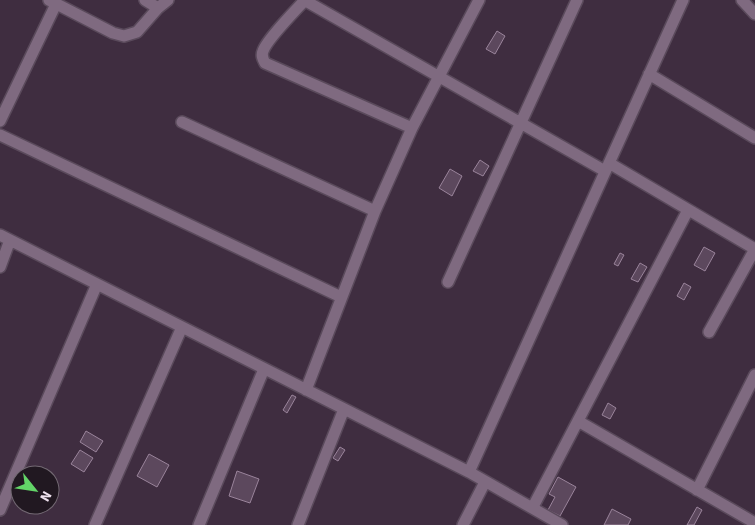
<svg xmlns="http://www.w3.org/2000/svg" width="755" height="525" font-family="'Source Sans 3',sans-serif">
<rect width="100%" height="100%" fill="#3f2d40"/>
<path fill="#5c485d" stroke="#9a849b" d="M 497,31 L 505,36 L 495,54 L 486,49 Z
M 480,160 L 489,166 L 483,176 L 473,171 Z
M 450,169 L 462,176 L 452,196 L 439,188 Z
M 704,247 L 715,253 L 705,271 L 694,265 Z
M 620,253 L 624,255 L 618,266 L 614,264 Z
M 640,263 L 647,267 L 638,282 L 631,279 Z
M 684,283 L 691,287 L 684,300 L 677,296 Z
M 292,395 L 296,397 L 287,413 L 283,410 Z
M 608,403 L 616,408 L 610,419 L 602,415 Z
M 86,431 L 103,441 L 96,452 L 80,442 Z
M 340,447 L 345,450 L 338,461 L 333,458 Z
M 80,450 L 93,458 L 84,472 L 71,464 Z
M 149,454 L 169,465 L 157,487 L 137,476 Z
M 237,471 L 259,479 L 250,503 L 229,496 Z
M 558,477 L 576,487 L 560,516 L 548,510 L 555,497 L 549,494 Z
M 697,507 L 702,510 L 694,525 L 687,525 Z
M 612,509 L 631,519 L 628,525 L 604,525 Z"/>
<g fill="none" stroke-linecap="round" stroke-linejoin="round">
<defs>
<path id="street" d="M 49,0 L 113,33 L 124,36 L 137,32 L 158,8 L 168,0
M 145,0 L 158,8
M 304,0 L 605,171
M 305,0 C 295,11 267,39 263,51 C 261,56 263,59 265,63 L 412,128
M 742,0 L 755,14
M 649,74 L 755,138
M 0,121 L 56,4
M 182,122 L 375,211
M 0,135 L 341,297
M 609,163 L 755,249
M 0,235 L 469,472 L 562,525
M 0,267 L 10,240
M 448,282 L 577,0
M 709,332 L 755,249
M 306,390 L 375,211 L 412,128 L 479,0
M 578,421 L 755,523
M 469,472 L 683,0
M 697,490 L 755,375
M 535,503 L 688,210
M 0,510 L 97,284
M 95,525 L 182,327
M 199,525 L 264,369
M 298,525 L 344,409
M 463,525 L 485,482"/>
</defs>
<use href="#street" stroke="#5a4a5b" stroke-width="14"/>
<use href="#street" stroke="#7f6a80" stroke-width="11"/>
</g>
<g transform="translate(35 490) rotate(120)"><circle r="24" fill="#211821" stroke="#736973"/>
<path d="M0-4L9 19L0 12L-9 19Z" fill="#63d468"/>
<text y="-8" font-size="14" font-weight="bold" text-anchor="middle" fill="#efe2ef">N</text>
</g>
</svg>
